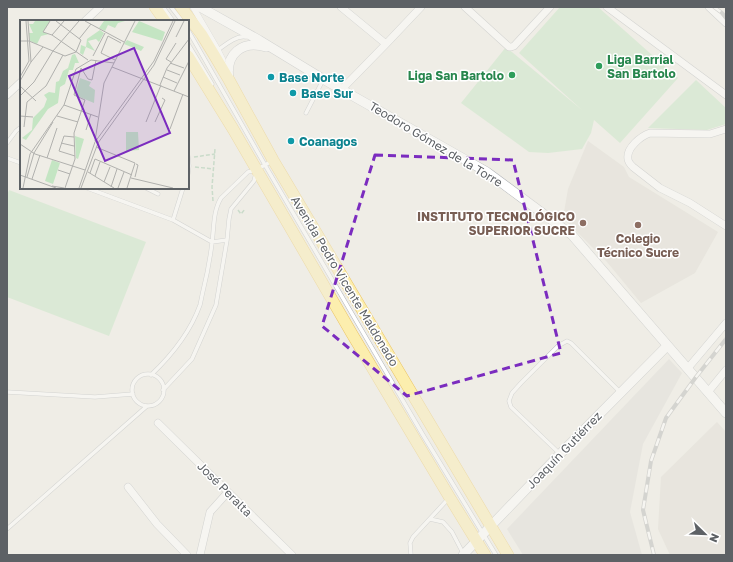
<svg xmlns="http://www.w3.org/2000/svg" width="733" height="562" font-family="'Golos Text',sans-serif">
<rect width="100%" height="100%" fill="#efede6"/>
<path fill="#dedcd8" d="M 669,359 L 682,373 L 643,444 L 630,512 L 642,555 L 523,555 L 507,529 Z"/>
<path fill="#dfdcd4" d="M 588,141 L 624,167 L 629,177 L 718,232 L 695,273 L 641,303 L 607,262 L 563,218 L 568,189 Z
M 717,422 L 726,432 L 726,555 L 670,555 L 658,529 L 661,477 Z"/>
<path fill="#c4e5c3" d="M 560,7 L 598,7 L 678,78 L 620,143 L 594,120 L 591,133 L 582,149 L 548,153 L 529,152 L 461,103 L 506,47 L 582,110 L 519,53 Z
M 696,80 L 726,108 L 726,124 L 707,130 L 648,128 Z
M 9,190 L 146,242 L 109,336 L 7,297 L 7,195 Z"/>
<g fill="none" stroke-linecap="round" stroke-linejoin="round">
<defs>
<path id="service" d="M 163,7 L 173,21
M 171,7 L 182,21
M 188,30 L 265,165 L 423,435 L 496,555
M 188,44 L 212,84
M 218,50 C 226,44 237,35 246,37
M 306,113 L 323,80
M 7,143 L 16,131 L 21,127
M 188,156 L 189,166 L 188,174
M 7,158 L 21,163
M 87,188 L 173,220 L 212,242 L 227,240
M 146,188 L 158,194
M 173,220 L 183,188
M132 390a16 16 0 1 1 32 0a16 16 0 1 1-32 0Z
M 151,375 C 172,355 190,333 200,305 C 201,301 202,295 203,291 C 207,275 210,259 212,243 C 214,228 213,211 221,198 L 248,172 L 256,170 L 272,161
M 163,390 L 192,359 L 216,305 L 227,240 L 229,219 L 231,209 L 254,181 L 256,173
M 7,392 L 95,397 L 133,394
M 559,453 L 511,407 L 509,401 L 512,393 L 521,383 L 558,346 L 567,341 L 571,343 L 620,392
M 430,519 L 443,522 L 452,532 L 463,553
M 7,529 L 147,406
M 411,555 L 410,543 L 413,537 L 449,498"/>
<path id="pedestrian" d="M 193,7 L 218,50 L 223,60"/>
<path id="minor" d="M 341,7 L 386,44
M 465,7 L 509,47 L 511,47 L 514,46 L 550,7
M 607,7 L 726,95
M 709,7 L 726,23
M 85,21 L 100,7
M 342,89 L 386,44 L 421,7
M 7,95 L 21,82
M 726,129 L 710,134 L 650,133 C 641,136 626,148 628,159 C 628,162 631,165 633,167 L 660,188 L 690,203 L 726,226
M 688,368 L 726,323
M 708,392 L 726,370
M 158,423 L 292,555
M 128,487 L 157,524 L 187,555
M 200,555 L 210,512 L 228,492"/>
<path id="tertiary" d="M 200,7 L 259,40 L 323,79 L 487,172 L 572,235 L 726,413
M 229,79 C 225,54 242,40 266,47
M 463,555 L 560,454 L 667,346"/>
<path id="primary" d="M 155,7 L 165,21
M 181,7 L 202,35 L 213,53 L 229,80 L 273,160 L 508,555
M 188,56 L 233,129 L 352,334 L 450,498 L 485,555"/>
</defs>
<use href="#service" stroke="#b3b6ba" stroke-width="4.5"/>
<use href="#pedestrian" stroke="#b3b6ba" stroke-width="6"/>
<use href="#minor" stroke="#b3b6ba" stroke-width="8"/>
<use href="#tertiary" stroke="#b3b6ba" stroke-width="10"/>
<use href="#primary" stroke="#ecc461" stroke-width="12"/>
<path stroke="#9dc6a8" stroke-width="1.5" stroke-dasharray="4 2" stroke-linecap="butt" d="M 194,157 L 215,154
M 195,167 L 214,169
M 213,201 L 212,187 L 215,149
M 238,210 L 241,214 L 245,209"/>
<use href="#service" stroke="#fff" stroke-width="3.5"/>
<use href="#pedestrian" stroke="#fff" stroke-width="5.5"/>
<use href="#minor" stroke="#fff" stroke-width="7"/>
<use href="#tertiary" stroke="#fff" stroke-width="9"/>
<use href="#primary" stroke="#fceeae" stroke-width="11"/>
<defs>
<path id="rail" d="M 714,7 L 722,13 L 726,18
M 654,555 L 643,510 L 651,461 L 666,418 L 696,377 L 726,339"/>
</defs>
<use href="#rail" stroke="#b4b5b5" stroke-width="4"/>
<use href="#rail" stroke="#fff" stroke-width="2.5" stroke-dasharray="8" stroke-linecap="butt"/>
</g>
<path d="M0 0H733V562H0ZM 375,155 L 513,160 L 561,353 L 407,396 L 322,326 Z" fill="#efede6" fill-opacity=".55" fill-rule="evenodd"/>
<path fill="none" stroke="#7b2cbf" stroke-width="3" stroke-dasharray="8 5" stroke-linejoin="round" d="M 375,155 L 513,160 L 561,353 L 407,396 L 322,326 Z"/>
<g fill="#2e9e5b" stroke="#fff" stroke-width="1.5">
<circle cx="599" cy="66" r="4"/>
<circle cx="512" cy="75" r="4"/>
</g>
<g fill="#0f9aa8" stroke="#fff" stroke-width="1.5">
<circle cx="271" cy="77" r="4"/>
<circle cx="293" cy="93" r="4"/>
<circle cx="291" cy="141" r="4"/>
</g>
<g fill="#8d6e63" stroke="#fff" stroke-width="1.5">
<circle cx="583" cy="223" r="4"/>
<circle cx="638" cy="225" r="4"/>
</g>
<g text-anchor="middle" dominant-baseline="central" stroke-width="3" stroke-linejoin="round" paint-order="stroke">
<g font-size="12" font-weight="bold" fill="#27864d" stroke="#fff" text-anchor="start">
<text x="607" y="59">Liga Barrial<tspan x="607" dy="14">San Bartolo</tspan></text>
<text x="504" y="75" text-anchor="end">Liga San Bartolo</text>
</g>
<g font-size="12" font-weight="bold" fill="#0d838f" stroke="#fff" text-anchor="start">
<text x="279" y="77">Base Norte</text>
<text x="301" y="93">Base Sur</text>
<text x="299" y="141">Coanagos</text>
</g>
<g font-size="12" fill="#5d6165" stroke="#fff">
<text transform="translate(436 144) rotate(31)">Teodoro Gómez de la Torre</text>
<text transform="translate(345 281) rotate(59)">Avenida Pedro Vicente Maldonado</text>
<text transform="translate(564 450) rotate(-46)">Joaquín Gutiérrez</text>
<text transform="translate(225 489) rotate(45)">José Peralta</text>
</g>
<g font-size="12" font-weight="bold" fill="#785e54" stroke="#fff" text-anchor="end">
<text x="575" y="216">INSTITUTO TECNOLÓGICO<tspan x="575" dy="14">SUPERIOR SUCRE</tspan></text>
<text x="638" y="238" text-anchor="middle">Colegio<tspan x="638" dy="14">Técnico Sucre</tspan></text>
</g>
</g>
<g transform="translate(20 20)">
<rect width="169" height="169" fill="#efede6"/>
<path d="M 15,1 L 30,1 L 23,12 L 29,14 L 21,16 L 17,24 L 10,21 L 9,13 L 13,13 L 9,4 L 13,4 ZM 84,1 L 105,1 L 98,3 L 95,8 L 88,5 L 85,11 L 79,8 ZM 119,1 L 145,12 L 142,21 L 112,12 ZM 80,10 L 84,13 L 79,22 L 76,19 L 68,21 L 75,31 L 66,27 L 63,35 L 60,33 L 61,25 L 66,27 L 67,19 ZM 107,20 L 124,27 L 121,31 L 104,24 ZM 55,34 L 59,43 L 55,43 L 53,50 L 49,50 L 45,64 L 40,67 L 38,83 L 28,89 L 6,120 L 2,118 L 12,110 L 13,98 L 24,87 L 27,79 L 24,75 L 29,72 L 35,73 L 36,62 L 39,61 L 43,51 L 48,48 L 52,35 ZM 60,58 L 71,62 L 69,66 L 75,70 L 74,83 L 55,75 ZM 106,112 L 118,112 L 119,130 L 106,131 ZM 55,116 L 64,119 L 58,139 L 56,138 ZM 32,140 L 40,143 L 33,164 L 25,161 Z" fill="#c4e5c3"/>
<path fill="none" stroke="#b1b1ae" stroke-width="1" d="M 30,1 L 23,12 L 32,15 L 68,40M 36,1 L 61,20 L 56,32M 65,1 L 104,22M 32,15 L 44,1M 156,17 L 164,1M 59,19 L 71,4M 0,21 L 9,21 L 45,36 L 56,32M 73,36 L 85,13M 95,40 L 81,33 L 88,16 L 101,23M 11,42 L 23,27M 151,42 L 146,39 L 156,23M 150,43 L 164,48M 92,47 L 169,77M 61,48 L 68,59 L 72,60 L 76,40M 147,50 L 160,55M 0,57 L 9,41 L 6,1M 143,57 L 157,63M 0,61 L 11,42 L 8,1M 140,65 L 147,48 L 169,19M 0,66 L 16,81M 154,71 L 169,41M 0,76 L 14,62 L 33,31 L 59,1M 44,85 L 78,97M 0,96 L 13,97M 37,96 L 58,102M 126,102 L 141,65M 135,102 L 145,80 L 142,78M 4,107 L 7,82 L 26,66 L 43,35M 150,109 L 163,74M 66,110 L 71,94M 54,117 L 44,116 L 39,131 L 55,136M 75,121 L 84,63 L 115,1M 41,123 L 54,126M 0,124 L 15,134 L 65,150M 76,127 L 115,143 L 107,168M 27,138 L 37,108M 38,150 L 50,154M 68,152 L 94,168M 70,153 L 75,139 L 112,155M 0,155 L 36,168M 75,156 L 80,142M 7,157 L 14,133 L 33,102M 115,157 L 118,145 L 116,144M 111,158 L 153,168M 12,159 L 20,135M 84,162 L 90,147M 32,166 L 44,168M 91,167 L 97,149M 3,168 L 10,134 L 44,85 L 56,49 L 71,40 L 94,43M 45,168 L 55,139 L 54,113 L 65,80 L 54,75 L 61,48M 59,168 L 75,122 L 134,41 L 153,1M 61,168 L 78,123 L 134,45 L 155,1M 98,168 L 104,152"/>
<path fill="#7b2cbf" fill-opacity="0.15" stroke="#7b2cbf" stroke-width="2" d="M 114,28 L 150,113 L 85,141 L 49,56 Z"/>
<rect width="169" height="169" fill="none" stroke="#5d6165" stroke-width="2"/>
</g>
<rect width="733" height="562" fill="none" stroke="#5d6165" stroke-width="16"/>
<g transform="translate(705 534) rotate(113)" stroke="#ffffff" stroke-width="3" paint-order="stroke">
<path d="M0-3L7 15L0 10L-7 15Z" fill="#5d6165"/>
<text y="-6" font-size="11" font-weight="bold" text-anchor="middle" fill="#5d6165">N</text>
</g>
</svg>
